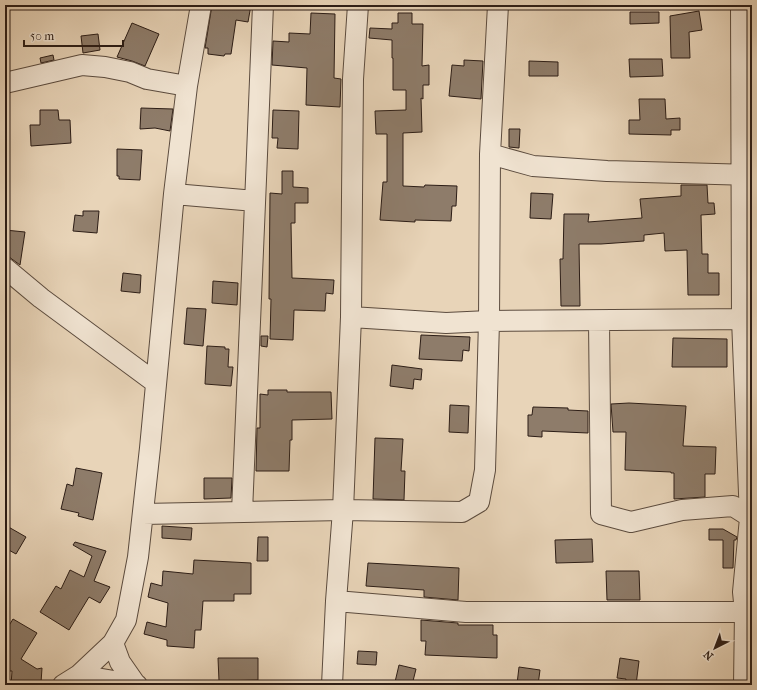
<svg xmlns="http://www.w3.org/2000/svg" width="757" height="690" font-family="'IM FELL French Canon',serif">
<rect width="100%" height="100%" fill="#e8d4b8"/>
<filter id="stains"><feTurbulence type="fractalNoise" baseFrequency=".005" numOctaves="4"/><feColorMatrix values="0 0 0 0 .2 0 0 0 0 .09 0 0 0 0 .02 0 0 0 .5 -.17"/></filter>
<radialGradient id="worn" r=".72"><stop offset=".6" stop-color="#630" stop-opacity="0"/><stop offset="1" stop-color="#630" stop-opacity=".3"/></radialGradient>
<path fill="#8e7c6a" stroke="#2c1d16" d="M 212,5 L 251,5 L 248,22 L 236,20 L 231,54 L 225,54 L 224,56 L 208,54 L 208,48 L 205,48 Z
M 699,11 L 702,30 L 689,32 L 690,58 L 671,58 L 670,16 Z
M 630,12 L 659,12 L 659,23 L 630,24 Z
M 311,13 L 335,14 L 334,78 L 341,79 L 340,107 L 306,105 L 307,68 L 272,65 L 273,41 L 289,42 L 289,33 L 310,34 Z
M 398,13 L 412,13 L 412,24 L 423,24 L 422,66 L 429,65 L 429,85 L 423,85 L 423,99 L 421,98 L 422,132 L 403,133 L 403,186 L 424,187 L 425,185 L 457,186 L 456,206 L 452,206 L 451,221 L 415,220 L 415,222 L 380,220 L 383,182 L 387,182 L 387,134 L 376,134 L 375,111 L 406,110 L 406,90 L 393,90 L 393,58 L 392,58 L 392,40 L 369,38 L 370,28 L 392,29 L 392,23 L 398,23 Z
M 132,23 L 159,34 L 145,66 L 132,61 L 117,57 Z
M 98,34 L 100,50 L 83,53 L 81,36 Z
M 53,55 L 54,60 L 41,63 L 40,58 Z
M 629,59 L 662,59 L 663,76 L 630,77 Z
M 464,60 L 483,61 L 481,99 L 449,96 L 452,65 L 464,66 Z
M 529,61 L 558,62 L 558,76 L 529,76 Z
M 639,99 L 665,99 L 666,119 L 680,118 L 680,130 L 671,130 L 671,135 L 629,134 L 629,120 L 640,120 Z
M 141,108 L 173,109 L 170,131 L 155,128 L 140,129 Z
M 40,110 L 58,110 L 59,120 L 70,120 L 71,143 L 31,146 L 30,125 L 40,125 Z
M 273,110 L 299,111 L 298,149 L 277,148 L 278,138 L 272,138 Z
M 509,129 L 520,129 L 519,148 L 509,147 Z
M 117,149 L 142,150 L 140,180 L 119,179 L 119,176 L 117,176 Z
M 282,171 L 293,171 L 293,187 L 308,188 L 308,203 L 295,203 L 295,223 L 291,223 L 292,278 L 334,280 L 333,294 L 326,293 L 325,311 L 294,310 L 293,340 L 270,339 L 271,299 L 269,299 L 270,193 L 282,194 Z
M 681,185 L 707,185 L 708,203 L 714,203 L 715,214 L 701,215 L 702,254 L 708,254 L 708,273 L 719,273 L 719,295 L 688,295 L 687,250 L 665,251 L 664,233 L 644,235 L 644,241 L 601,244 L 579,244 L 580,306 L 561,306 L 560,259 L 563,259 L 564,214 L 589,214 L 588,222 L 642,218 L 640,199 L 681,196 Z
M 531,193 L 553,194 L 551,219 L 530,218 Z
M 83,211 L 99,211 L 97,233 L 73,231 L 75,215 L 83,216 Z
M 5,230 L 25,232 L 20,265 L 5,254 Z
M 123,273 L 141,275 L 140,293 L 121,291 Z
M 213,281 L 238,283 L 237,305 L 212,303 Z
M 187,308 L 206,309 L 203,346 L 184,344 Z
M 421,335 L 470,337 L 469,351 L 463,350 L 462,361 L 419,359 Z
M 261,336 L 268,336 L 267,347 L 261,346 Z
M 673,338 L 727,339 L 727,367 L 672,367 Z
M 207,346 L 225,347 L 225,349 L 229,349 L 228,367 L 233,367 L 231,386 L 205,384 Z
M 392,365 L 422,369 L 421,380 L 414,379 L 413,389 L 390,386 Z
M 268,390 L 287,390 L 287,392 L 331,392 L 332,419 L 292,420 L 292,440 L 290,440 L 289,471 L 256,471 L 257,428 L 260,428 L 260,394 L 268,395 Z
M 629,403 L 686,406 L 683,446 L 716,447 L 715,474 L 705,474 L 705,497 L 674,499 L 674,473 L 671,473 L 671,472 L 625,470 L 626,432 L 613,432 L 611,404 Z
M 450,405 L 469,406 L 468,433 L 449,432 Z
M 533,407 L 568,408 L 568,410 L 588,411 L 588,433 L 542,431 L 542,437 L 528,436 L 528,415 L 532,415 Z
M 375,438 L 403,439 L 401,471 L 405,471 L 404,500 L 373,499 Z
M 76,468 L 102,473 L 93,520 L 78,516 L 79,513 L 61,509 L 67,484 L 73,486 Z
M 204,478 L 232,478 L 231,498 L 204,499 Z
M 5,525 L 26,537 L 16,554 L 5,548 Z
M 162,526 L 192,528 L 191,540 L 162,538 Z
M 709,529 L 723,529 L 737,537 L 736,540 L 734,540 L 733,568 L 723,568 L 723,540 L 709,540 Z
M 258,537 L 268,537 L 268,561 L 257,561 Z
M 592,539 L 593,562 L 556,563 L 555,540 Z
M 75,542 L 106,551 L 94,581 L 110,587 L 100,603 L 89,597 L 69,630 L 40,612 L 56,586 L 61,589 L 70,570 L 84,577 L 92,556 L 73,545 Z
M 194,560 L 251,563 L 251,594 L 234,594 L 234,601 L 203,601 L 201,630 L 195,630 L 194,648 L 167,646 L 167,640 L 144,634 L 147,622 L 166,627 L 168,603 L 148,597 L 151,583 L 162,586 L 163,571 L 193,574 Z
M 368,563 L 459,568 L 458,600 L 424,597 L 424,590 L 366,586 Z
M 606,571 L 639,571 L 640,600 L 607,600 Z
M 13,619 L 37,633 L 21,659 L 37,669 L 42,668 L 41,683 L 28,682 L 28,685 L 11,685 L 12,671 L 5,671 L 5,632 Z
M 421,620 L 458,623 L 458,625 L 493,625 L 493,635 L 497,635 L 497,658 L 425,655 L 426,641 L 421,641 Z
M 358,651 L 377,652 L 376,665 L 357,664 Z
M 218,658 L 258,658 L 258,680 L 219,681 Z
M 620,658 L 639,661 L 636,685 L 625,685 L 626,679 L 617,678 Z
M 399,665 L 416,669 L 412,685 L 395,682 Z
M 519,667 L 540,670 L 538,685 L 517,684 Z"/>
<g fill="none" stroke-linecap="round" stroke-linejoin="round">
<defs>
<path id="minor" d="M 741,5 L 742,319 L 750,518 L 743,592 L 745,612 L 744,685
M 5,83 L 82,65 L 105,67 L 130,72 L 147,79 L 187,86
M 490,154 L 533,166 L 607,171 L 752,175
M 174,194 L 255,201
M 5,268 L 41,298 L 156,383
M 351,317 L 446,323 L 489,321 L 752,319
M 599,321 L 601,514 L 631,522 L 682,510 L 733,506 L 752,518
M 242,512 C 250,343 256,174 263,5
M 143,514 L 343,510 L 462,512 L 479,502 L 485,470 L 489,321 L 490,154 L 498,5
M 336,601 L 466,612 L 752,612
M 113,643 L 120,662 L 136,685
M 79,675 L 137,685
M 63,685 L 79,675 L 113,643 L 126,620 L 138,557 L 150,448 L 174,194 L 187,86 L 201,5
M 332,685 L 336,601 L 343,510 L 351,317 L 353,79 L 358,5"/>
</defs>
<use href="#minor" stroke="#5b4b3e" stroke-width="22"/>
<use href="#minor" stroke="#f0e3d1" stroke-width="20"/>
</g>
<rect width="757" height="690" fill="none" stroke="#e8d4b8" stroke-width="20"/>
<rect x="6" y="6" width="745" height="678" fill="none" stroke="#2c1d16" stroke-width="2"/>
<rect x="10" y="10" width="737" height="670" fill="none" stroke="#2c1d16"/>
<g transform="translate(715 648) rotate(222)" stroke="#f0e3d1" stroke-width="3" paint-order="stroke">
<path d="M0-3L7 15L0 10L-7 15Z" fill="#2c1d16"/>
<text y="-6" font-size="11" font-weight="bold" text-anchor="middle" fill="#2c1d16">N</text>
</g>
<path d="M24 40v6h99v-6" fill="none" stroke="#2c1d16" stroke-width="2"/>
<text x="30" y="40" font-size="12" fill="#2c1d16" stroke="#f0e3d1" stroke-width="3" paint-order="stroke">50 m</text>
<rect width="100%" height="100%" filter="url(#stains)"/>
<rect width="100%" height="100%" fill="url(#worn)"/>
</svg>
